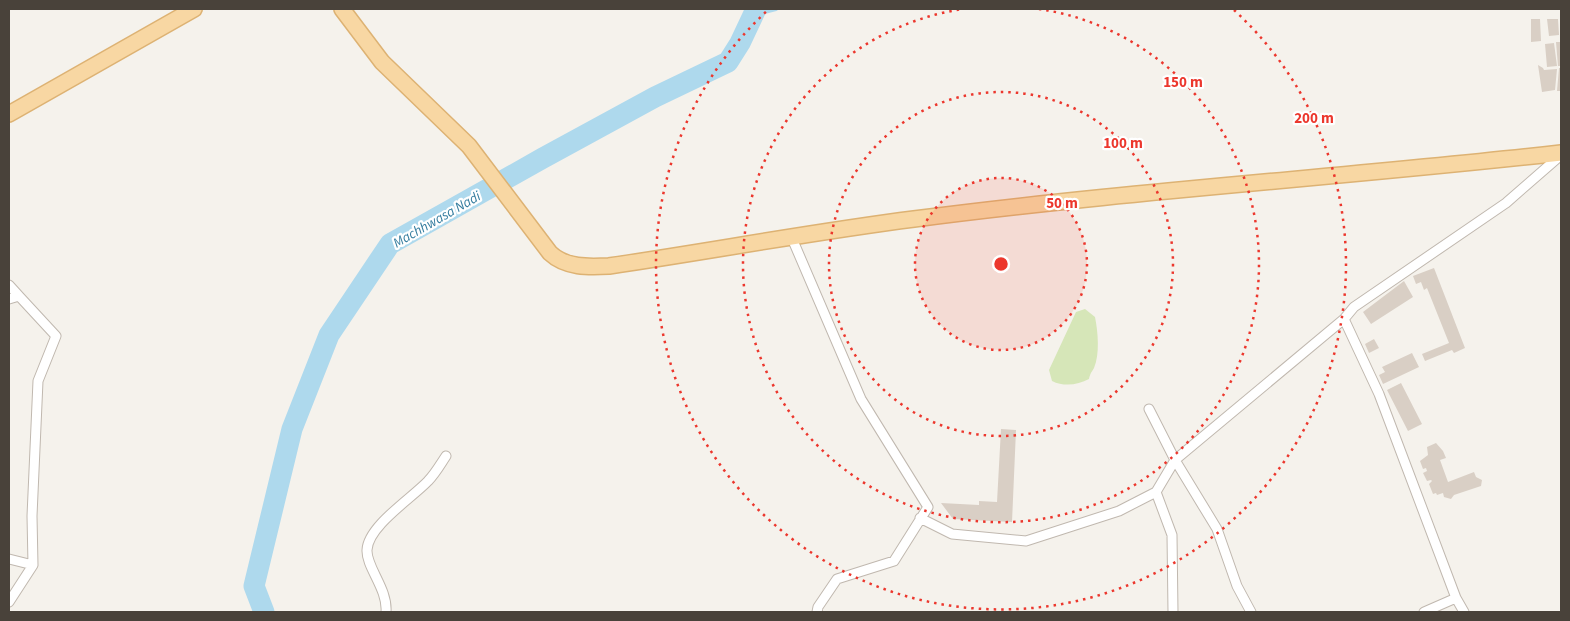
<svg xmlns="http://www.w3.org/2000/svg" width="1570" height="621" font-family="'Source Sans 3',sans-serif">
<rect width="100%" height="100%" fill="#f5f2ec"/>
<path fill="#d6e6b8" d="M 1085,309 L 1095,317 C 1098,332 1100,354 1094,368 C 1091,373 1090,374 1089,379 C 1078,385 1064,387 1052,381 L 1049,370 L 1076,312 Z"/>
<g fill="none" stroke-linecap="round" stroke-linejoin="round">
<path stroke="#aed9ed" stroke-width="4" d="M 753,15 L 776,9"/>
<path stroke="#aed9ed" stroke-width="21" d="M 264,612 L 254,586 L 292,429 L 329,335 L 390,244 L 543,158 L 655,97 L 728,62 L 740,43 L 756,9"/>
</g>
<path fill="#d9cfc5" d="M 1531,19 L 1540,19 L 1541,41 L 1531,42 Z
M 1547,19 L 1558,19 L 1559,35 L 1549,36 Z
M 1556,42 L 1561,42 L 1561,66 L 1558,66 Z
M 1554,43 L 1557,66 L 1547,67 L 1545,44 Z
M 1538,65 L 1543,68 L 1544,70 L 1557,69 L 1555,90 L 1542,92 Z
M 1559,68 L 1561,68 L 1561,91 L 1557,91 Z
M 1434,268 L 1465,348 L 1454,353 L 1452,350 L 1425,361 L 1422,354 L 1449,343 L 1427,288 L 1424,290 L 1421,282 L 1416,284 L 1413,276 Z
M 1404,281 L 1413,297 L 1371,324 L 1363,312 Z
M 1374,339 L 1379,348 L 1369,353 L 1365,344 Z
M 1412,353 L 1419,367 L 1383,384 L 1379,375 L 1385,372 L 1382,367 Z
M 1401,383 L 1422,424 L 1408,431 L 1387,390 Z
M 1001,429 L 1016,430 L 1012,522 L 953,519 L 941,503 L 979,505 L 979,501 L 997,502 Z
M 1436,443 L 1443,451 L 1446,458 L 1440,460 L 1448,482 L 1474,472 L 1476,477 L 1482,480 L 1481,486 L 1454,495 L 1451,499 L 1444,497 L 1443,493 L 1437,495 L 1436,493 L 1433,494 L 1429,484 L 1432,481 L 1431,480 L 1427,481 L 1423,473 L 1427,471 L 1426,468 L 1423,469 L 1420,461 L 1428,455 L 1427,447 Z"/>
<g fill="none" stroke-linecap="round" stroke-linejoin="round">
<defs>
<path id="street" d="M 791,236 L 861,399 L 928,507 L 894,561 L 837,579 L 818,607 L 817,612
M 9,285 L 19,296
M 9,299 L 19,296 L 56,336 L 38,381 L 32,516 L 33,565 L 9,602
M 1344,319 L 1354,307 L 1506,203 L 1561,155
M 1149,409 L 1175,460 L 1217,529 L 1237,586 L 1251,612
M 1156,492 L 1172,535 L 1173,612
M 920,518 L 952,534 L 1026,541 L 1119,511 L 1156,492 L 1175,460 L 1344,319 L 1379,394 L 1456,598 L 1464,612
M 9,559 L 33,565
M 386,612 C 388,589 366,567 367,550 C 368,526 412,498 428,481 C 435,474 440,465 446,456
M 1424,612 L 1456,598"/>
<path id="primary" d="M 342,9 L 382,62 L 469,146 L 550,253 C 566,268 588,267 609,266 C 711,251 812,232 914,219 C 1129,191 1346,177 1561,153
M 9,114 L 194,9"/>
</defs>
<use href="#street" stroke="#c0b8af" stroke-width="11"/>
<use href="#primary" stroke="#ddb273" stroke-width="18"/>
<use href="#street" stroke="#fff" stroke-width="9"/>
<use href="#primary" stroke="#f8d7a3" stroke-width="15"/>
</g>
<circle cx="1001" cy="264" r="86" fill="#ec372d" fill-opacity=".12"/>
<g fill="none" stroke="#ec372d" stroke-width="2.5" stroke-dasharray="2.5 5">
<circle cx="1001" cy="264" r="86"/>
<circle cx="1001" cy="264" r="172"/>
<path d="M1039 9A258 258 0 1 1 963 9"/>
<path d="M1234 10A345 345 0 1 1 768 10"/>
</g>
<g text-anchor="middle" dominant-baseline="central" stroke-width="4.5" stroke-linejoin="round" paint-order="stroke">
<g font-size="14" font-style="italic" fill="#357d9f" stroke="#fff">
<text transform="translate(437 220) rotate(-30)">Machhwasa Nadi</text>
</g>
</g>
<circle cx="1001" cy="264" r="8" fill="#ec372d" stroke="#fff" stroke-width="2.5"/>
<g font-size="15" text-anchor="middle" font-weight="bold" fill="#ec372d" stroke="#fff" stroke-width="4.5" stroke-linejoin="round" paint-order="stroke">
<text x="1183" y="87">150 m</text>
<text x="1314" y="123">200 m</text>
<text x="1123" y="148">100 m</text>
<text x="1062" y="208">50 m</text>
</g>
<rect width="1570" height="621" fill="none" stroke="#49423a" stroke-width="20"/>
</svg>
